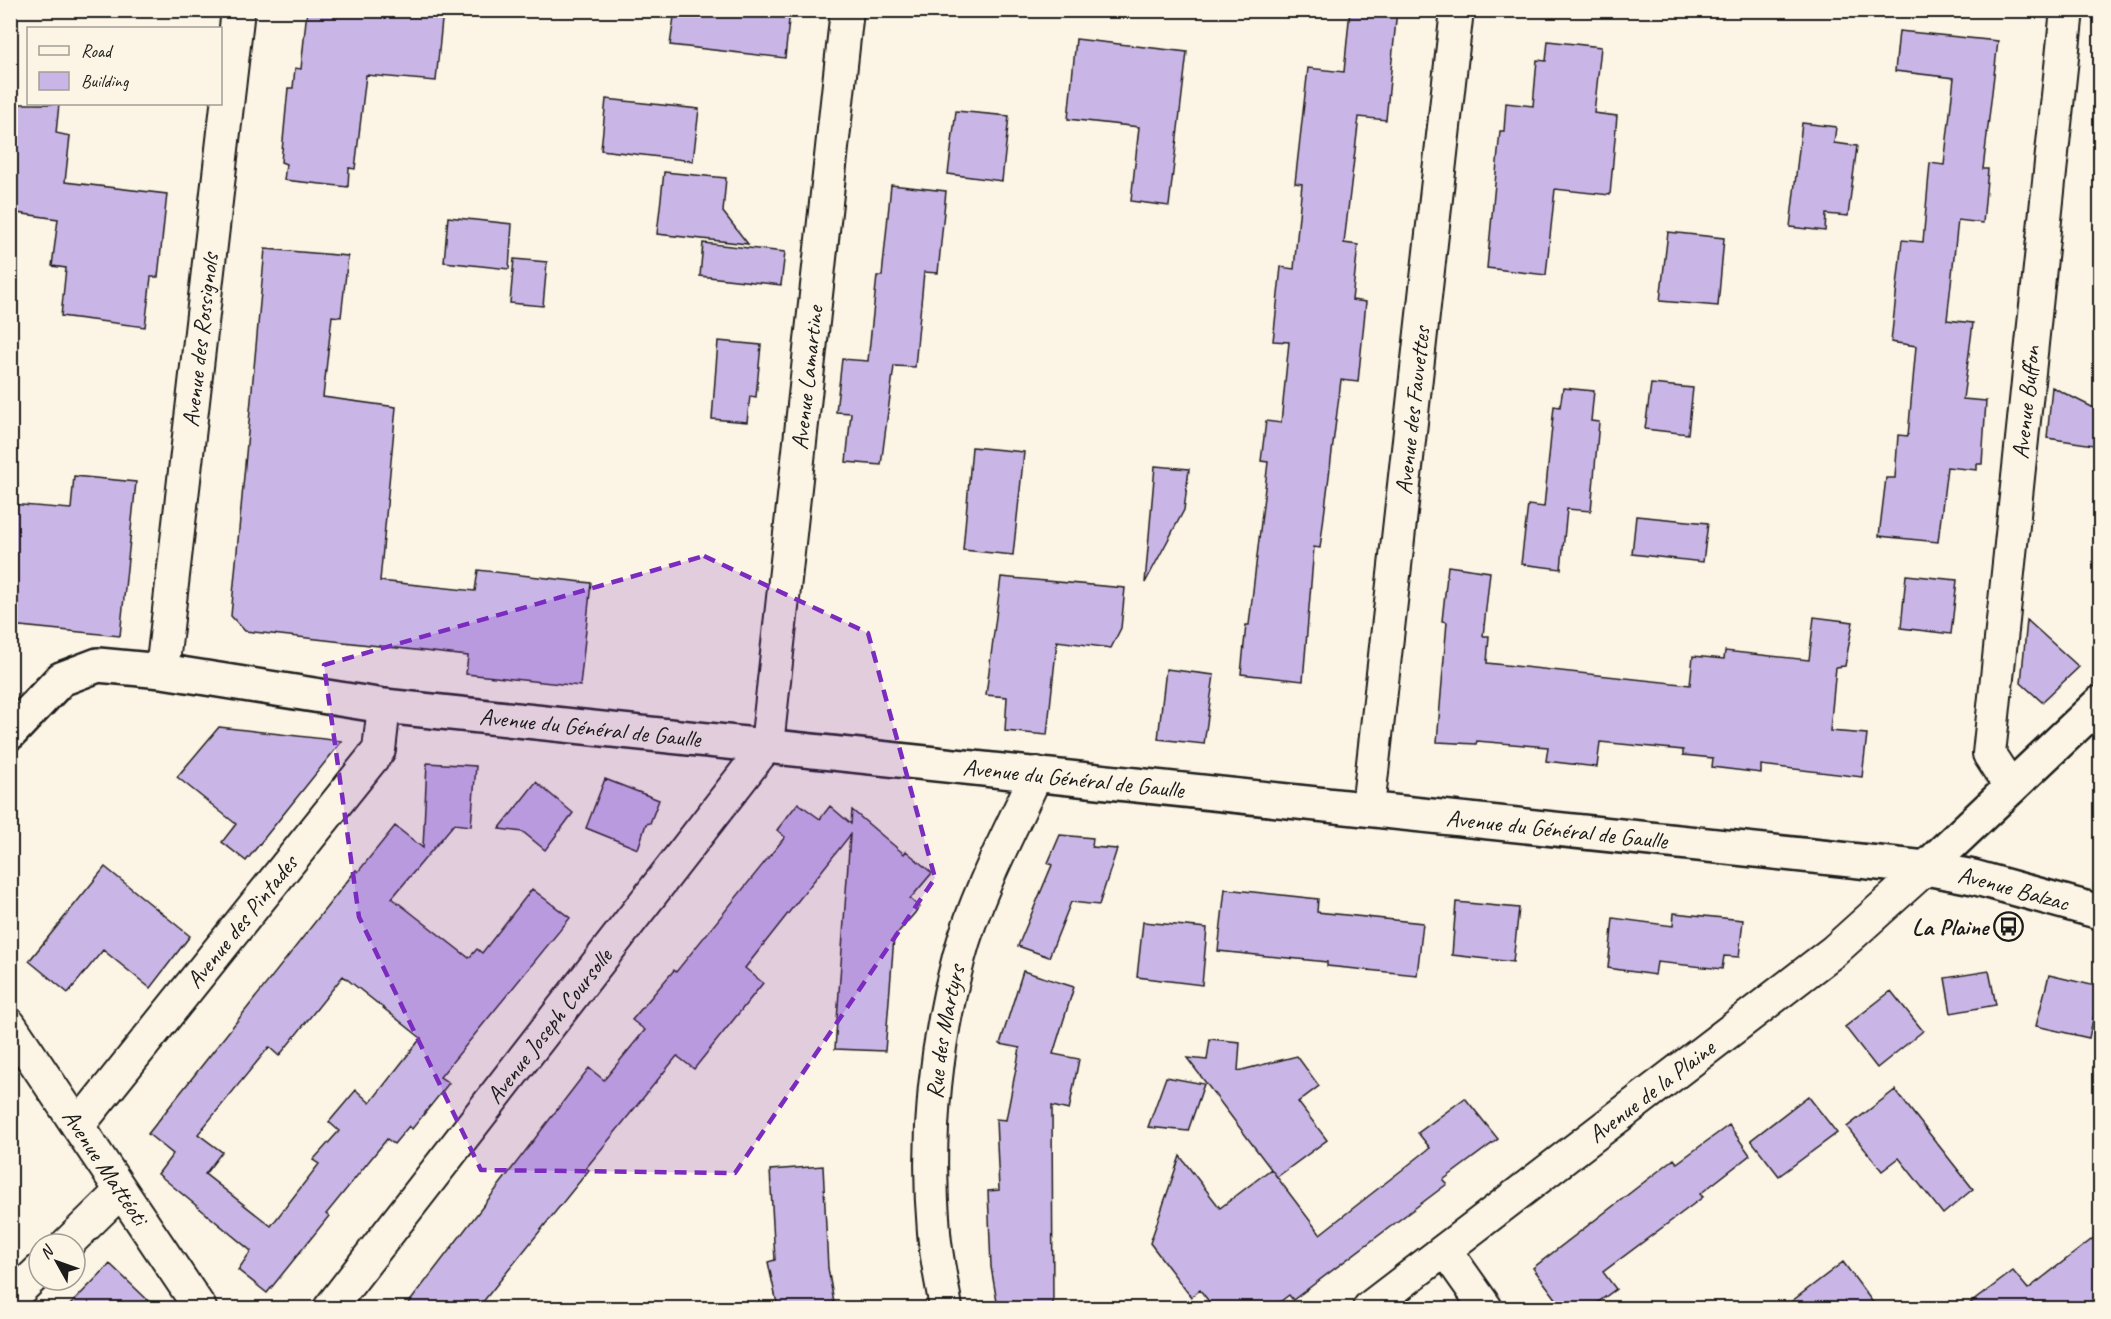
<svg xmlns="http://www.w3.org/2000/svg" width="2111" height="1319" font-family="Caveat,sans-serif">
<rect width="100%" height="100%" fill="#fcf5e5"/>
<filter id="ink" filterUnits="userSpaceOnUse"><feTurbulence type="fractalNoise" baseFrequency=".0167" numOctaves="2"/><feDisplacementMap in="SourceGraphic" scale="12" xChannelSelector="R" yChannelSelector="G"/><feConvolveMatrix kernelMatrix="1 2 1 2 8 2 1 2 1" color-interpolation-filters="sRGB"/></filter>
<g filter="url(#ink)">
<path fill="#cab6e6" stroke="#1c1c1c" stroke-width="1.5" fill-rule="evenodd" d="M 307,10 L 443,10 L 436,81 L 366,75 L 355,169 L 349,168 L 348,187 L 284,180 L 286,164 L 281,162 L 288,88 L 293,88 L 295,68 L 301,69 Z
M 675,10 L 790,10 L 785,58 L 670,45 Z
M 1350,10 L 1397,10 L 1386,120 L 1359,117 L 1344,243 L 1358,245 L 1352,300 L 1366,302 L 1358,382 L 1341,380 L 1320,548 L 1314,547 L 1303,681 L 1241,674 L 1246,625 L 1249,625 L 1268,462 L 1261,461 L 1266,421 L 1281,423 L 1289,342 L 1273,341 L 1281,267 L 1294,269 L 1302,184 L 1295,183 L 1308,68 L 1344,72 Z
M 1899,31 L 1998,41 L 1983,169 L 1988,169 L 1983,223 L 1958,220 L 1947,320 L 1973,323 L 1963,399 L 1986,401 L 1982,464 L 1977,464 L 1977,470 L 1947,467 L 1938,542 L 1879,536 L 1886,478 L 1895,478 L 1898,435 L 1908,436 L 1916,346 L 1891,342 L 1902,240 L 1923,242 L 1930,163 L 1944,165 L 1954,78 L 1895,71 Z
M 1076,39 L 1187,52 L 1169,206 L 1131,201 L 1139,127 L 1068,119 Z
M 1548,41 L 1601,47 L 1594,113 L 1617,116 L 1610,195 L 1555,189 L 1546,275 L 1487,268 L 1500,131 L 1504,131 L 1506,103 L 1533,106 L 1537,60 L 1546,61 Z
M 606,99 L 699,109 L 693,161 L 601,150 Z
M 10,104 L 59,104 L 56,133 L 70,136 L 65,182 L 167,194 L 158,277 L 151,277 L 145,327 L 61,316 L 66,268 L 52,266 L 58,219 L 10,212 Z
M 956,111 L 1009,116 L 1002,181 L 948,174 Z
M 1802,123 L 1836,127 L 1834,143 L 1857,146 L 1848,216 L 1826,214 L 1825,231 L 1790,227 Z
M 664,172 L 726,178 L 723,212 L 748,244 L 657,234 Z
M 891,185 L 946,191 L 938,273 L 924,272 L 915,367 L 894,366 L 881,465 L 846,462 L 851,413 L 836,412 L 842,359 L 868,361 L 877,276 L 882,276 Z
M 448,217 L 512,224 L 509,269 L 444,262 Z
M 1668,232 L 1724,238 L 1718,306 L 1660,301 Z
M 703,243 L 785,252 L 781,285 L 700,276 Z
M 265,249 L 348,256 L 341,317 L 332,316 L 323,397 L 396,407 L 380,581 L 475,591 L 478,570 L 591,583 L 580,686 L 466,674 L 468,656 L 245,631 L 231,616 Z
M 514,259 L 547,262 L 543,306 L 510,303 Z
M 718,341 L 761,345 L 756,397 L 750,396 L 747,422 L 712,419 Z
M 1651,384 L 1693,388 L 1688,434 L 1645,429 Z
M 2052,387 L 2100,411 L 2100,446 L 2047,438 Z
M 1563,388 L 1594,391 L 1591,421 L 1599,422 L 1591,511 L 1567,509 L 1561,569 L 1521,564 L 1528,505 L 1544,507 L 1554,406 L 1560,407 Z
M 972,447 L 1024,452 L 1013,555 L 963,550 Z
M 1155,466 L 1189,469 L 1184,510 L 1145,583 Z
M 74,476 L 136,482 L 120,636 L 10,625 L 10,504 L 71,509 Z
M 1636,516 L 1708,523 L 1703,562 L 1632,554 Z
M 1448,566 L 1490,572 L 1483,636 L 1489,636 L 1487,663 L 1690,685 L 1693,656 L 1724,659 L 1725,651 L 1809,660 L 1814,617 L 1853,622 L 1845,666 L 1836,667 L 1830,731 L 1867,734 L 1862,777 L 1761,765 L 1761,773 L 1712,767 L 1713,758 L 1683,755 L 1683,750 L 1600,742 L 1597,767 L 1546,761 L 1548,747 L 1477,741 L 1476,744 L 1437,742 L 1447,622 L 1442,621 Z
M 1906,575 L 1957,580 L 1951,634 L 1901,628 Z
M 1001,577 L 1125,588 L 1121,628 L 1111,648 L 1057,641 L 1047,735 L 1005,731 L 1007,697 L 986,695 Z
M 2027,620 L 2079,667 L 2042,702 L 2021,683 Z
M 1166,669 L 1214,675 L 1204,744 L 1158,739 Z
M 219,727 L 342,741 L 246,861 L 222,842 L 236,824 L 177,777 Z
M 427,763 L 476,766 L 471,826 L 454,824 L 392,898 L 469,958 L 477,949 L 482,953 L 532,889 L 570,918 L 440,1077 L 449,1083 L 412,1129 L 409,1126 L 394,1144 L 387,1139 L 326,1214 L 329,1216 L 267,1293 L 238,1270 L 251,1251 L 158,1174 L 173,1154 L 148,1134 L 356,870 L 358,872 L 395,826 L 423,848 ZM 343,976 L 421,1038 L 370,1103 L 356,1090 L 329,1122 L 339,1131 L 313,1160 L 319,1164 L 271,1226 L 205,1174 L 222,1152 L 198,1134 L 269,1047 L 279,1056 Z
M 605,779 L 659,800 L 650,823 L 646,824 L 638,849 L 586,828 Z
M 536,782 L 573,813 L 545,850 L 523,832 L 499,829 Z
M 798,803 L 820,819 L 830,806 L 851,824 L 852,810 L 904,854 L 906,851 L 932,873 L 910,899 L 920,907 L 894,937 L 885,1051 L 835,1049 L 850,835 L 745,968 L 763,983 L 694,1069 L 677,1056 L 586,1168 L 589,1170 L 478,1308 L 405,1308 L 589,1068 L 604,1080 L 645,1030 L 632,1020 L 674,970 L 676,972 L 785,837 L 777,830 Z
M 1060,835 L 1093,838 L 1092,847 L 1117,849 L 1099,905 L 1071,902 L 1049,957 L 1018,946 L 1052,865 L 1048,863 Z
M 105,867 L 190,936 L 150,988 L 103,950 L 68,993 L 29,961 Z
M 1225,889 L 1318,899 L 1317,912 L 1423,923 L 1417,975 L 1327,966 L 1327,962 L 1218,951 Z
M 1456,902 L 1519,908 L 1513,962 L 1452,955 Z
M 1674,913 L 1743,920 L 1739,957 L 1724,956 L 1722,969 L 1657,962 L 1655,975 L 1608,968 L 1613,918 L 1673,926 Z
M 1143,922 L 1207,928 L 1202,985 L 1137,977 Z
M 1023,971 L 1074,987 L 1053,1054 L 1079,1059 L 1069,1110 L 1052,1106 L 1053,1308 L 998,1308 L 991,1267 L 988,1191 L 999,1190 L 996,1119 L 1006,1120 L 1020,1048 L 1000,1044 Z
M 1989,971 L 1996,1005 L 1951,1013 L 1945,978 Z
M 2049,975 L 2100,987 L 2089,1038 L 2036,1026 Z
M 1891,991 L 1923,1031 L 1877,1068 L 1845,1027 Z
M 1210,1039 L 1240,1042 L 1238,1071 L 1297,1056 L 1319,1086 L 1298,1102 L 1327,1140 L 1277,1177 L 1187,1058 L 1207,1060 Z
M 1166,1077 L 1204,1084 L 1188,1131 L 1148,1127 Z
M 1895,1090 L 1973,1189 L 1943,1214 L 1899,1158 L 1882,1171 L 1847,1127 Z
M 1808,1096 L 1837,1133 L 1779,1176 L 1751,1140 Z
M 1465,1098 L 1498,1139 L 1443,1180 L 1447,1184 L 1293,1300 L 1289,1295 L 1272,1308 L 1214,1308 L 1200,1290 L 1191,1297 L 1150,1243 L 1180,1156 L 1220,1208 L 1271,1169 L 1320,1234 L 1430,1148 L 1418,1133 Z
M 1729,1125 L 1750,1155 L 1700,1194 L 1703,1197 L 1603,1272 L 1616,1289 L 1590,1308 L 1563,1308 L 1533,1268 L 1674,1159 L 1677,1163 Z
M 823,1166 L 828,1268 L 834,1303 L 806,1308 L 778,1308 L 768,1262 L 775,1260 L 770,1170 Z
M 2100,1233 L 2100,1294 L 2082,1308 L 1964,1308 L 2013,1271 L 2028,1289 Z
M 1843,1262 L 1877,1308 L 1783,1308 Z
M 110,1264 L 156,1308 L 67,1308 Z"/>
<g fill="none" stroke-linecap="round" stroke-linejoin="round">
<defs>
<g id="minor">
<path id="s1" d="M 162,671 L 238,10"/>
<path id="s2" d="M 2011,788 L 1989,754 L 2067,10"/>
<path id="s3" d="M 1368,808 L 1457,10"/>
<path id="s4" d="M 10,1025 L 200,1308"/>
<path id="s5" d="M 78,1126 L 379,750 L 384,706"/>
<path d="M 67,1244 L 121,1191"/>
<path d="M 1445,1250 L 1486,1308"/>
<path d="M 10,1299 L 39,1271"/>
<path id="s6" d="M 330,1308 L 767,745 L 847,10"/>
<path id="s7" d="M 946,1308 C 942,1283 936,1258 934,1232 C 926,1140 935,1046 959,957 C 976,894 1009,833 1037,773"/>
<path id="s8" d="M 1369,1308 L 1834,951 L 1926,868"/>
</g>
<g id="tertiary">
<path id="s9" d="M 10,733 L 61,679 L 98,665 L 162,671 L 384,706 L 1926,868 L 1973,877 L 2100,912"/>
<path d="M 1926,868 L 2100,703"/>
</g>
</defs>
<use href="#minor" stroke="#1c1c1c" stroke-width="36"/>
<use href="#tertiary" stroke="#1c1c1c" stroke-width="38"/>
<use href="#minor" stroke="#fcf5e5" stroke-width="32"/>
<use href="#tertiary" stroke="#fcf5e5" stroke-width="33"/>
</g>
</g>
<path fill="#7b2cbf" fill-opacity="0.2" stroke="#7b2cbf" stroke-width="4.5" stroke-dasharray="12 8" stroke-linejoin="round" d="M 704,556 L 868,633 L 935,878 L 735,1173 L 481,1170 L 359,917 L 324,665 Z"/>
<defs>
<symbol id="bus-ring" viewBox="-11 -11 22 22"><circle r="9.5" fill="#fcf5e5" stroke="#1c1c1c" stroke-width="1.5"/><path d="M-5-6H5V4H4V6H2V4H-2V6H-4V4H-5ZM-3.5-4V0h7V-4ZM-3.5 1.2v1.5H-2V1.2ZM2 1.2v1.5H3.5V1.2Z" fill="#1c1c1c"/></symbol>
</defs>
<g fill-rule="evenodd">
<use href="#bus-ring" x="1992" y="910" width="33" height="33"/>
</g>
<g text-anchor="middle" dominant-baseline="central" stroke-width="4.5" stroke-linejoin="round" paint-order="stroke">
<g font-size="24" fill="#1c1c1c" stroke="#fcf5e5">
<text stroke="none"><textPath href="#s1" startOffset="333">Avenue des Rossignols</textPath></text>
<text stroke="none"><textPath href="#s6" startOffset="1082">Avenue Lamartine</textPath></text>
<text stroke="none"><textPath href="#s2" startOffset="394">Avenue Buffon</textPath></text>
<text stroke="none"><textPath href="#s3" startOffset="400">Avenue des Fauvettes</textPath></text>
<text stroke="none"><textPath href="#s9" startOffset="610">Avenue du Général de Gaulle</textPath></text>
<text stroke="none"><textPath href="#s9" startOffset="1096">Avenue du Général de Gaulle</textPath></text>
<text stroke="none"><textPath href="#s9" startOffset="1582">Avenue du Général de Gaulle</textPath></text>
<text stroke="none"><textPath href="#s9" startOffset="2043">Avenue Balzac</textPath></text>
<text stroke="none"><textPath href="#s5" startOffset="262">Avenue des Pintades</textPath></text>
<text stroke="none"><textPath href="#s6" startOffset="357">Avenue Joseph Coursolle</textPath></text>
<text stroke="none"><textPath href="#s7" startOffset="278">Rue des Martyrs</textPath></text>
<text stroke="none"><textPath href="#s8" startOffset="356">Avenue de la Plaine</textPath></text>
<text stroke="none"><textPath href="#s4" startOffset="171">Avenue Mattéoti</textPath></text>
</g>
<g font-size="24" font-weight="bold" fill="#1c1c1c" stroke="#fcf5e5" text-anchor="end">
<text x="1988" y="927">La Plaine</text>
</g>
</g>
<rect width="2111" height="1319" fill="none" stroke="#fcf5e5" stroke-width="36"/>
<rect x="18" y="18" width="2075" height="1283" fill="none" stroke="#1c1c1c" stroke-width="2" filter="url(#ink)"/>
<rect x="27" y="27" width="195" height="78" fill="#fcf5e5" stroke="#a29e95" stroke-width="1.5"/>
<rect x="39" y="46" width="30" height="9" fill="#fcf5e5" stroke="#a29e95" stroke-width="1.5"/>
<text x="81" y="57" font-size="18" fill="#1c1c1c">Road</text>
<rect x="39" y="72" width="30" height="18" fill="#cab6e6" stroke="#a29e95" stroke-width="1.5"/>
<text x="81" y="87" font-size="18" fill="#1c1c1c">Building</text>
<g transform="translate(57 1262) rotate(310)"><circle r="28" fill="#fcf5e5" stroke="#a29e95" stroke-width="1.5"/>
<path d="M0-4.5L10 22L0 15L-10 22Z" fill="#1c1c1c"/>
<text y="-9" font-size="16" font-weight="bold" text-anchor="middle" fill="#1c1c1c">N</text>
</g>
</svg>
